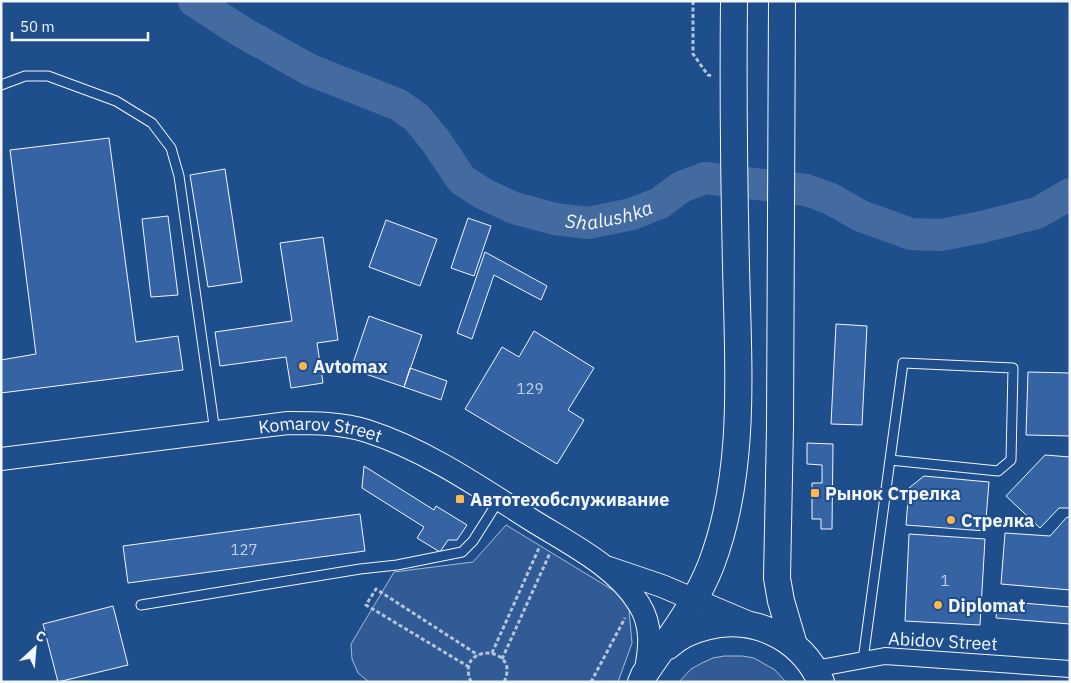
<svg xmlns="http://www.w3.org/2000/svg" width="1071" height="683" font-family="'IBM Plex Sans',sans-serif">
<rect width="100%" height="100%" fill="#1f4e8c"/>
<path fill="#305b95" stroke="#a8bbd7" d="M 506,525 L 621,595 L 629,610 L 632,643 L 618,682 L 369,682 L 358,673 L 352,659 L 351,644 L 394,572 L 473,562 Z
M 724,656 L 742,656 L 754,658 L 775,670 L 786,682 L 679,682 L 691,669 L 702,663 L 713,658 Z"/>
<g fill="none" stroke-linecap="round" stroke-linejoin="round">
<path stroke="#446ba0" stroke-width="32" id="s1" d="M 194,1 L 242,32 L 310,70 L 399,105 L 417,118 L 435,140 L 462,180 L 484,194 L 514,208 L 555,219 L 588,223 L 632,214 L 660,203 L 681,187 L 705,178 L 806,190 L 829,198 L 861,216 L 911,234 L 941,235 L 982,227 L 1037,213 L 1070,194"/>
</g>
<path fill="#3563a3" stroke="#f2f6ff" d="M 109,138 L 136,342 L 178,336 L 183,370 L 1,393 L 1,360 L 36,354 L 10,150 Z
M 225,169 L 242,282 L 208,287 L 190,175 Z
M 168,216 L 178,295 L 151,297 L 142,219 Z
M 468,218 L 491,226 L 474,276 L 451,268 Z
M 386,220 L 437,239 L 420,286 L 369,267 Z
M 323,237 L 338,340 L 317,343 L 323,383 L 291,388 L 286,357 L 220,366 L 215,332 L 292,321 L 280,243 Z
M 485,252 L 547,286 L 541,300 L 494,275 L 472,339 L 457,333 Z
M 369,316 L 422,335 L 404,387 L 351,369 Z
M 836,324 L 867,326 L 862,425 L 831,424 Z
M 534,331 L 594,368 L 568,410 L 584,420 L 557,464 L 465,409 L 502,347 L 519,357 Z
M 410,368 L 447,381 L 441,400 L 404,387 Z
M 1028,372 L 1070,373 L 1070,436 L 1026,435 Z
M 807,443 L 833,444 L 832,529 L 821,529 L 821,519 L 812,519 L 812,483 L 822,483 L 822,465 L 807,464 Z
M 1045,455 L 1070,457 L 1070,508 L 1059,508 L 1040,528 L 1006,496 Z
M 364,466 L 434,510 L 436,506 L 467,525 L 457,540 L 448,540 L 440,552 L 417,538 L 424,527 L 362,488 Z
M 924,476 L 989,482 L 985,531 L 906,525 L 909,488 Z
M 360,514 L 365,551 L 128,583 L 123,546 Z
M 1067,517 L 1070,518 L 1070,590 L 1001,584 L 1005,533 L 1050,536 Z
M 909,534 L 985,539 L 980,625 L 905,621 Z
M 998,601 L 1070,607 L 1070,624 L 996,618 Z
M 113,606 L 128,665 L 58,682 L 43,624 Z"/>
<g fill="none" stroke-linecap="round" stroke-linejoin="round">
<defs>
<path id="lane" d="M 1,85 L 25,76 L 48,76 L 116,101 L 152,123 L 171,148 L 179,176 L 215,432
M 141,605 L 360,569 L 397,565 L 462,552 L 473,541 L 499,500
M 863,660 L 903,363 L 1013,368 L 1011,460 L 998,471 L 890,460"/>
<path id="street" d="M 815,669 L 885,656 L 1070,669"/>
<g id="secondary">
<path id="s2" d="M 1,459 L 288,423 C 315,423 342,423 367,431 C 426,450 478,486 530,519 C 568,543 615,565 639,604 C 653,626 650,650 645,674"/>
<path d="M 609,568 L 662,586 L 747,622"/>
</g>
<path id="primary" d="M 782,1 L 780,427 L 777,578 L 781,601 L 794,645
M 668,646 C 678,637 692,630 705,627 C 753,614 801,637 821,682
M 641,682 L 644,675 C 668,639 695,606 711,565 C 747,471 738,365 736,266 C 734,178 733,90 734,1"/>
</defs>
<use href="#lane" stroke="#f2f6ff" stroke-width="11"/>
<use href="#street" stroke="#f2f6ff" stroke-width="18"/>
<use href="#secondary" stroke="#f2f6ff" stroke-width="24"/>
<use href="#primary" stroke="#f2f6ff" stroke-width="28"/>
<path stroke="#b3c4dc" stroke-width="3" stroke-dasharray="4 2.5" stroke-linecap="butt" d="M 693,1 L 693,54 L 708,75 L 713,76
M 492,653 L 539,548
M 502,659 L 550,553
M 469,667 L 366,605 L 376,589 L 478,655
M 471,682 C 454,642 522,645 504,682
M 591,682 L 625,618"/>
<use href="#lane" stroke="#1f4e8c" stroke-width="9"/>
<use href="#street" stroke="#1f4e8c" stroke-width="16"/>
<use href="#secondary" stroke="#1f4e8c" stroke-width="22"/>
<use href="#primary" stroke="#1f4e8c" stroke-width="26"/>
</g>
<g fill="#ffb74d" stroke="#1f4e8c" stroke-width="2">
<circle cx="303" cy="366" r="5"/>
<rect x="810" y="488" width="10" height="10" rx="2.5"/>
<rect x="455" y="494" width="10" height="10" rx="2.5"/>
<circle cx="951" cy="520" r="5"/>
<circle cx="938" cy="605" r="5"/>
</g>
<g text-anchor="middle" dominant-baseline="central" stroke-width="4" stroke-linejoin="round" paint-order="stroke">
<g font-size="15" fill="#c3d1e8">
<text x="530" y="388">129</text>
<text x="244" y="549">127</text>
<text x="945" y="580">1</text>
</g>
<g font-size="18" font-weight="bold" fill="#f2f6ff" stroke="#1f4e8c" text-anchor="start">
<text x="313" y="366">Avtomax</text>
<text x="825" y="493">Рынок Стрелка</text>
<text x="470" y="499">Автотехобслуживание</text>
<text x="961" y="520">Стрелка</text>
<text x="948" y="605">Diplomat</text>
</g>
<g font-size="18" fill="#f2f6ff" stroke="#1f4e8c">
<text stroke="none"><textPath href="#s2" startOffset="322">Komarov Street</textPath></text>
<text transform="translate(943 641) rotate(3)">Abidov Street</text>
</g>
<g font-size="19" font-style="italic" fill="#f2f6ff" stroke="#1f4e8c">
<text stroke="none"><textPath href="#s1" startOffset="486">Shalushka</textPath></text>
</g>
</g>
<rect width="1071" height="683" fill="none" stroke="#f2f6ff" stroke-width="5"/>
<g transform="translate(35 648) rotate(26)" stroke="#1f4e8c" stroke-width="4" paint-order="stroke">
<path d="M0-4L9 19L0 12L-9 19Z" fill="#f2f6ff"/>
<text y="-8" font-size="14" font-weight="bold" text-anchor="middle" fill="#f2f6ff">С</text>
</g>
<path d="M12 32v8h136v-8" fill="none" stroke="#f2f6ff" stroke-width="2.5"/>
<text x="20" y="32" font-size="15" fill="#f2f6ff" stroke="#1f4e8c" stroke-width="4" paint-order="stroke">50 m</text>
</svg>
